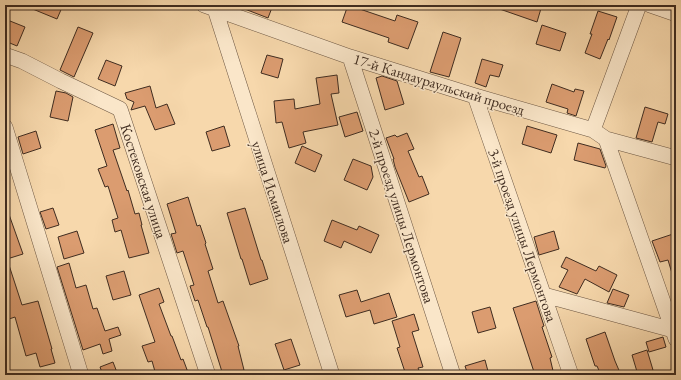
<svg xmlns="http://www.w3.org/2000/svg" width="681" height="380" font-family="'EB Garamond',serif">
<rect width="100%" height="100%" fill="#f7d8ac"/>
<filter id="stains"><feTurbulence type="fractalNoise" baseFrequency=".005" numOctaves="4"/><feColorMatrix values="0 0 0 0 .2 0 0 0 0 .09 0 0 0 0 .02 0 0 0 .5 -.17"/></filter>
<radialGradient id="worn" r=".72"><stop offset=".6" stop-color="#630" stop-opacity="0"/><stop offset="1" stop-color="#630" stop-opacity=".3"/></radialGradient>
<path fill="#db9c70" stroke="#3f2c20" d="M 23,5 L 63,5 L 57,19 Z
M 237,5 L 273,5 L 268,18 L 237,6 Z
M 348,5 L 395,21 L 397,15 L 418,22 L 408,49 L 388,42 L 389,38 L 342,22 Z
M 491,5 L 542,5 L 537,22 L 491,6 Z
M 598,11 L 617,17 L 609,40 L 608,39 L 600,59 L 585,53 L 592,34 L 590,34 Z
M 10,21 L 25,27 L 17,46 L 5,41 L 5,34 Z
M 542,25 L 566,33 L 560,51 L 536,44 Z
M 78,27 L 93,33 L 74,77 L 60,70 Z
M 443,32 L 461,38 L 449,77 L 430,72 Z
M 267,55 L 283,59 L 278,78 L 261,73 Z
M 482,59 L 503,65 L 499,77 L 490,75 L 486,87 L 475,83 Z
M 106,60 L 122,66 L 115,86 L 98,79 Z
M 337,75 L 339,93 L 331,94 L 338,125 L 303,132 L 306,143 L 289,148 L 282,122 L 276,123 L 274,101 L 294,99 L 295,109 L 320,104 L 316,78 Z
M 382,76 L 397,81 L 404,104 L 385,110 L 376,78 Z
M 552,84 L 574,92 L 575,89 L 584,91 L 576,116 L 567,113 L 568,109 L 546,102 Z
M 150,86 L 156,108 L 167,104 L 175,124 L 155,130 L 145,106 L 131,110 L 134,102 L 127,99 L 125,93 Z
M 56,91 L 66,93 L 73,97 L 68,121 L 50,117 Z
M 645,107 L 668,114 L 665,124 L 658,122 L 652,142 L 636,138 Z
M 357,112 L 363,131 L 345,137 L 339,117 Z
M 113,124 L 120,148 L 113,150 L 127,191 L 128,190 L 135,214 L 139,213 L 142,225 L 141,225 L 149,253 L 129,258 L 121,230 L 115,232 L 112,220 L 118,218 L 108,186 L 105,187 L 98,169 L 107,166 L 95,130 Z
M 224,126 L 230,146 L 212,151 L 206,132 Z
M 527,126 L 557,135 L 551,153 L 522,144 Z
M 36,131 L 41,148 L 23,154 L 18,137 Z
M 407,133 L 414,149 L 408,151 L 419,177 L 422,176 L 429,194 L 409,202 L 395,167 L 393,159 L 394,159 L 386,138 L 395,135 L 397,137 Z
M 578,143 L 600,149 L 606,166 L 605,168 L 574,160 Z
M 302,146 L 322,155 L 315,172 L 295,163 Z
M 353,159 L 371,166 L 373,177 L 367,190 L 344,180 Z
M 188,197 L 197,226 L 200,225 L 206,243 L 205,244 L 213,269 L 208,271 L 218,303 L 223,301 L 239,346 L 238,346 L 244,370 L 227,375 L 223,375 L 208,327 L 207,327 L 198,300 L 195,301 L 190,286 L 194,285 L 183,251 L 177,253 L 171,234 L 176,233 L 167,204 Z
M 5,206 L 6,206 L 23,254 L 7,259 L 22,305 L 38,301 L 52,349 L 51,349 L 55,363 L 40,367 L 36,353 L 26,356 L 15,317 L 9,319 L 5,307 Z
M 53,208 L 59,225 L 46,229 L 40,212 Z
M 245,208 L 261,260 L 262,260 L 268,279 L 250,285 L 242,259 L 241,259 L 227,213 Z
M 332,220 L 357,230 L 359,226 L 379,235 L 371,253 L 344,241 L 341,248 L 324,241 Z
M 77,231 L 84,253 L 64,259 L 58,237 Z
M 554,231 L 559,249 L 539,255 L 534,237 Z
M 676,233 L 676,280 L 674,280 L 668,260 L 660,262 L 652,241 Z
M 566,257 L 596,271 L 599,266 L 617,275 L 609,292 L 585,279 L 577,294 L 559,287 L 568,270 L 561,267 Z
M 69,263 L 76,288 L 86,285 L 93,309 L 97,308 L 105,331 L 118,327 L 121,335 L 109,339 L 112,351 L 103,354 L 100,344 L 83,350 L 57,267 Z
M 124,271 L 131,295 L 113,300 L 106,276 Z
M 159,288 L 164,302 L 159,304 L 171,336 L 172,336 L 181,360 L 183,359 L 189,375 L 156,375 L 152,361 L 148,362 L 142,346 L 155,342 L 139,295 Z
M 613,289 L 629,295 L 624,307 L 607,303 Z
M 357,290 L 361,302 L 389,293 L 397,317 L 374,324 L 370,310 L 346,317 L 339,295 Z
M 536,301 L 544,326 L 542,327 L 552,357 L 550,358 L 554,375 L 535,375 L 513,308 Z
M 490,307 L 496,328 L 478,333 L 472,312 Z
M 414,314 L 419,330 L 412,332 L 423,367 L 418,368 L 421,375 L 406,375 L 397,348 L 400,347 L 392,321 Z
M 605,332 L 615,361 L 621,375 L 601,375 L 597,366 L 595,366 L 586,339 Z
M 663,337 L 666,347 L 649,352 L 646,342 Z
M 291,339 L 300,365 L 284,370 L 275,344 Z
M 647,350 L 653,370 L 638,375 L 632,355 Z
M 485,360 L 489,375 L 468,375 L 465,366 Z
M 113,362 L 118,375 L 103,375 L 100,367 Z"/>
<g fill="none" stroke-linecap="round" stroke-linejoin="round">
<defs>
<path id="minor" d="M 204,5 L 350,57 L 475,96 L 593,130 L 606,139 L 676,158
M 650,5 L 676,14
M 215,9 L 332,375
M 5,55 L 22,61 L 61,81 L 120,109 L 208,375
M 350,57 L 453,375
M 475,96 L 571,375
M 5,127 L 81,375
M 593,130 L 639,5
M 606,139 L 676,339
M 544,295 L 673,330"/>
</defs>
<use href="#minor" stroke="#6d5743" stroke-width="16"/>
<use href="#minor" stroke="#fae6c9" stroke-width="15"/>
</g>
<g text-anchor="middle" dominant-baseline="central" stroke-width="3" stroke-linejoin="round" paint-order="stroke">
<g font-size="15" fill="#3f2c20" stroke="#fae6c9">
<text transform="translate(439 84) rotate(17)">17-й Кандаураульский проезд</text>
<text transform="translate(144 181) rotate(72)">Костековская улица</text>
<text transform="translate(273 192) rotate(72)">улица Исмаилова</text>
<text transform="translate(402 216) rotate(72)">2-й проезд улицы Лермонтова</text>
<text transform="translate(523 235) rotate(71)">3-й проезд улицы Лермонтова</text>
</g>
</g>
<rect width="681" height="380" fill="none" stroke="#f7d8ac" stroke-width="20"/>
<rect x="6" y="6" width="669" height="368" fill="none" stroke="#3f2c20" stroke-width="2"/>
<rect x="10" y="10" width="661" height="360" fill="none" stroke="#3f2c20"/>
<rect width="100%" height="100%" filter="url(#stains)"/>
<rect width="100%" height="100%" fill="url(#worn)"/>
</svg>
